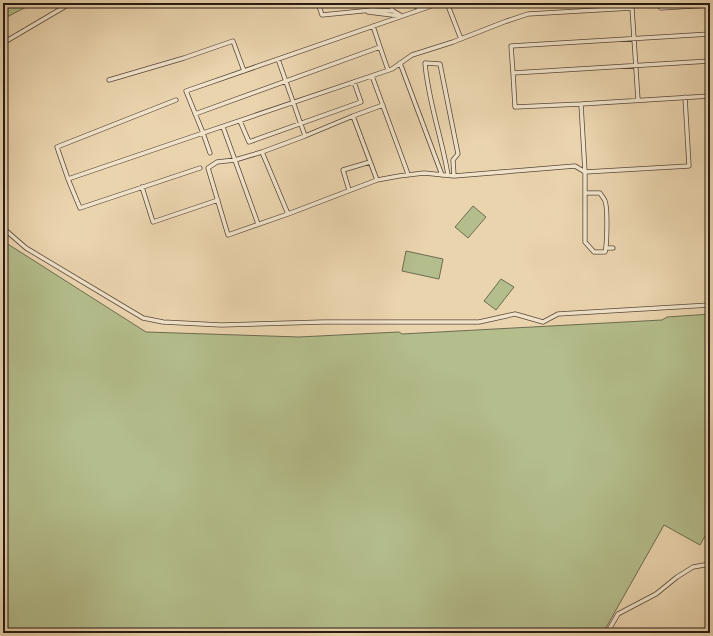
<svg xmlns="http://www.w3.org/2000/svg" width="713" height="636" font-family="Alegreya,serif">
<rect width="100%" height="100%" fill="#ead4ae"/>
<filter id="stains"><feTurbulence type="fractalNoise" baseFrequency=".005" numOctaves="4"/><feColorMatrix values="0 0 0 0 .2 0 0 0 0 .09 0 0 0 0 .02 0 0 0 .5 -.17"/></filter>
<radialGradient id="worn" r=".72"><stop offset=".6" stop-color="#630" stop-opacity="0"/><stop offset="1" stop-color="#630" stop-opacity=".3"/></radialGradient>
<path fill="#b4bd8c" stroke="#6d6c50" d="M 10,3 L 34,3 L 3,19 L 3,6 Z
M 473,206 L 486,217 L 468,238 L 455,227 Z
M 3,241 L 146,332 L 299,337 L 399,332 L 402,334 L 662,320 L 667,317 L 710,314 L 710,527 L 700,545 L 664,525 L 603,633 L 3,633 Z
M 406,251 L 443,259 L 439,279 L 402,271 Z
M 501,279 L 514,287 L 496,310 L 484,301 Z"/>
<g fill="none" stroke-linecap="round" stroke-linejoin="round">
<defs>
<path id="lane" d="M 318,3 L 322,15 L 372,10 L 393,11
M 389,3 L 393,11 L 400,15
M 409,3 L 422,9
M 440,3 L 186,91 L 203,133 L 392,69 L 412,55 L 453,42 L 504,22 L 528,14 L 632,8 L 638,100
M 447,3 L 461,39
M 628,3 L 632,8
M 658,3 L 661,8 L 710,5
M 368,12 L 400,16
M 373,26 L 380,47
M 710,34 L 511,46 L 513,73 L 710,61
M 3,43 L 71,3
M 278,59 L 305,136 L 262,152 L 288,214 L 377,180 L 399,176 L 424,173 L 454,176 L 575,166 L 585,172 L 585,242 L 594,252 L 605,252 C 607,246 608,208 605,201 C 604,198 601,195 600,193 L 586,193
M 400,63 L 442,175
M 513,73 L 515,107 L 581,104
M 372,76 L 408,174
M 109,80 L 184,58 L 233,41 L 244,71
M 685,97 L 689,166 L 585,172 L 581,104 L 710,96
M 195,114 L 380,47 L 388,70
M 353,116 L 383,105
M 240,121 L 249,142 L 361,102 L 354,82
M 223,127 L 258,224
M 305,136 L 353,116 L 377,180
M 262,152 L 235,160 L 217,162 L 208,168 L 228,235 L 288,214
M 200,168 L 80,208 L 68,179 L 203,133 L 210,153
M 448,175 C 442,138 428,101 425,63 L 440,64 L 458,154 L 453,160 L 454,176
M 68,179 L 57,147 L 176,100
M 142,187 L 153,222 L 218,200
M 349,190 L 343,170 L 370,162
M 3,228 L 26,248 L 143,318 L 163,322 L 221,325 L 323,322 L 479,322 L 515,314 L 543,322 L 558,314 L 710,305
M 606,248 L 613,248
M 607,633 L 618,614 L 656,594 L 677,577 L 693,567 L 710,564"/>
</defs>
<use href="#lane" stroke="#57483a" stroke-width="5"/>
<use href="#lane" stroke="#f1e3ca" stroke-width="3.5"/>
</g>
<rect width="713" height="636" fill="none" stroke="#ead4ae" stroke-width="16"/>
<rect x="4" y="4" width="705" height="628" fill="none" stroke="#261a13" stroke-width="2"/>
<rect x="8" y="8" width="697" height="620" fill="none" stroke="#261a13"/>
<rect width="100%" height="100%" filter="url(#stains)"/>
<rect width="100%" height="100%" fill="url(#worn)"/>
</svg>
